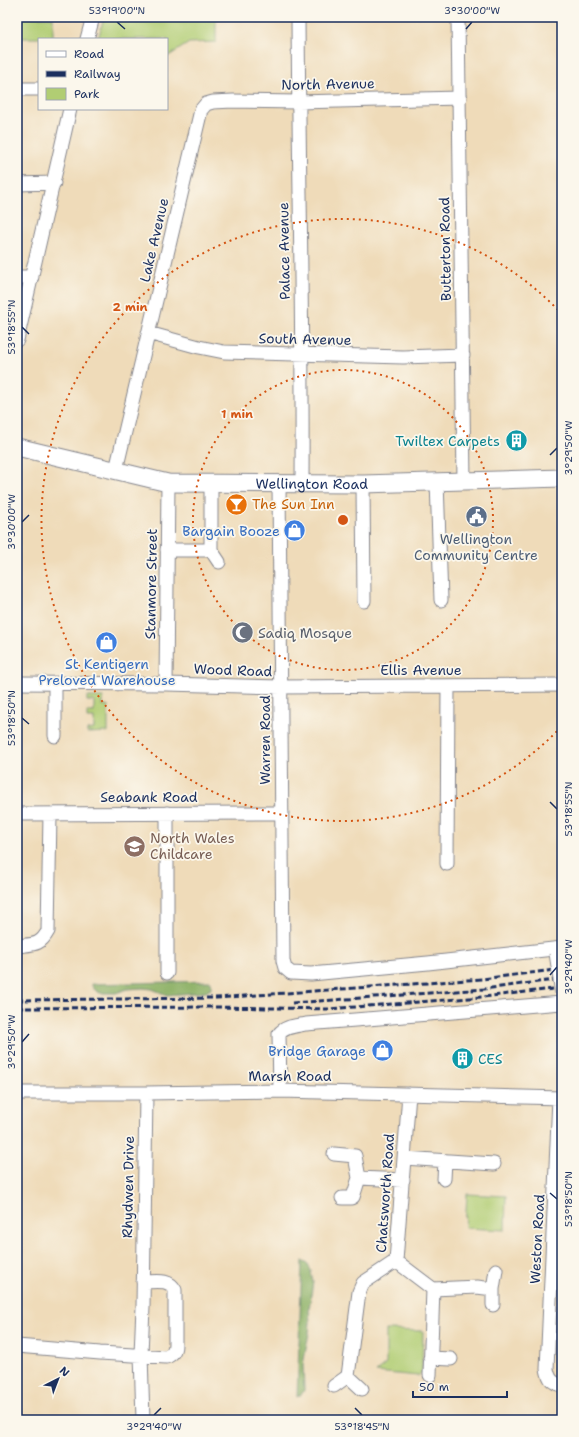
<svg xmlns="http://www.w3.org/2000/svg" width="579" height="1437" font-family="'Shantell Sans',sans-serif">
<rect width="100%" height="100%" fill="#fbf7ec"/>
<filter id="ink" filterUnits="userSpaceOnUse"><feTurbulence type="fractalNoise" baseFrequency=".025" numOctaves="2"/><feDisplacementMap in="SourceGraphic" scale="8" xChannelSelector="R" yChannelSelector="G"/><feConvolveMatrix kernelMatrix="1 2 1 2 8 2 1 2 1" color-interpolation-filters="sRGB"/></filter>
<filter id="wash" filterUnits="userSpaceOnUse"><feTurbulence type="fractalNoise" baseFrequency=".012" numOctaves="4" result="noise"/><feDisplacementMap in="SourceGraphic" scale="16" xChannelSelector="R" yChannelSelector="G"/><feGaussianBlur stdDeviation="0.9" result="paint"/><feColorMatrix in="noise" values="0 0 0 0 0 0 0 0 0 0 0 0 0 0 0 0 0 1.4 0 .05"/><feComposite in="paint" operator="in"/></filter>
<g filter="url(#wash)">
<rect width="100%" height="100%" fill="#efdbb9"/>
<path fill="#b1cd73" stroke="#667e68" d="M 17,17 L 53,17 L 53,38 L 17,38 Z
M 104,17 L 216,17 L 216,42 L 189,43 L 167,57 L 167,39 L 98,39 Z
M 87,697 L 103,697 L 103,706 L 108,706 L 108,732 L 87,733 L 87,730 L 94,729 L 94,718 L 87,718 L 87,712 L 94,712 L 94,701 L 87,701 Z
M 467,1194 L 506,1196 L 505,1230 L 465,1228 Z
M 386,1330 L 423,1331 L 422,1372 L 418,1376 L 376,1372 L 386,1364 Z"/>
<path fill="#8cb065" stroke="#547062" d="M 211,981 L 211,989 L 206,992 L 167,995 L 152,989 L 143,988 L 127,989 L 116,993 L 100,993 L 94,989 L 91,984 Z
M 302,1261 L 308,1264 L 311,1271 L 313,1282 L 309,1309 L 310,1322 L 309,1333 L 303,1365 L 304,1390 L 301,1395 L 297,1397 Z"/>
</g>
<g filter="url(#ink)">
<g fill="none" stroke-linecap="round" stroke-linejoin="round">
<defs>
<path id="minor" d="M 298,17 C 299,173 303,328 302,484
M 458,17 L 464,481
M 87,39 L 93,17
M 17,89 L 39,89
M 17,184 L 54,183
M 17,277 L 32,277
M 148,333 L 199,347 L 224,352 L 403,357 L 463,355
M 17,340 L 70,109
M 116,470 L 201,110 L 206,104 L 213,102 L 233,101 L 298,102 L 460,98
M 437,481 L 441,600
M 279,484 L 283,961 L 285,968 L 291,973 L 311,974 L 428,963 L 562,948
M 363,484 L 364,601
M 167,550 L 211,550 L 211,484
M 211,550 L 219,562
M 17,683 L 166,684 L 281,687 L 562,685
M 166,684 L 168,483
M 55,736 L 55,684
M 167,813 L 167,973
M 17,814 L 282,813
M 447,864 L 448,686
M 17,946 C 33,944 40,946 48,931 L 50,814
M 280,1091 L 279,1034 C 285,1026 296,1026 306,1024 L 562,1003
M 17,1093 L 146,1093 L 280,1091 L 562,1098
M 559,1098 L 547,1369 C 549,1379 552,1383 562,1385
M 334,1154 L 355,1156 L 359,1178 L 403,1180
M 404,1158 L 494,1164
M 444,1179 L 445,1161
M 342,1198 L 351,1198 L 353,1197 L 359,1178
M 396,1261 L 433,1289 L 477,1287 L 493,1289 L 493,1305
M 493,1289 L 496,1270
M 17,1346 L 100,1353 L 166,1357 C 172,1355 175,1351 175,1344 L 175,1290 C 169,1278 155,1282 143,1282
M 430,1358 L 451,1359
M 430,1375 L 433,1289
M 334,1386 L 348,1376
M 362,1389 L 348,1376 L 359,1292 L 363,1283 L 396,1261 L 409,1094
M 143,1420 L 141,1354 L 143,1307 L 146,1093"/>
<g id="major">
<path id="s1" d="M 17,447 L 168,483 L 363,484 L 562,478"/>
</g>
</defs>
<use href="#minor" stroke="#85858c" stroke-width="15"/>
<use href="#major" stroke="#85858c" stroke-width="19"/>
<use href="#minor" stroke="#fff" stroke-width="13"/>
<use href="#major" stroke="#fff" stroke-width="17"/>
<path stroke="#1b2f5e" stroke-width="3" stroke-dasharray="6 3" stroke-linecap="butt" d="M 17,1000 L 216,998 L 482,979 L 562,969
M 292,1003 L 484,989 L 562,979
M 17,1008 L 216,1007 L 329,1009 L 483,997 L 562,988"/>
<defs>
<path id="minor-bridge" d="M 556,953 L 562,993"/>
</defs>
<use href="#minor-bridge" stroke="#85858c" stroke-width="15" stroke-linecap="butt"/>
<use href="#minor-bridge" stroke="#fff" stroke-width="13"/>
</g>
</g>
<path fill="none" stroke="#1b2f5e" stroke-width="1.5" d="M 117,22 L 125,29M 466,29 L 472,22M 22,327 L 29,334M 550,455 L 557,448M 22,522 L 29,515M 22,718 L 29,724M 550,802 L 557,809M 550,975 L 557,967M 22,1042 L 29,1034M 550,1193 L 557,1199M 355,1408 L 362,1415M 154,1415 L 161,1408"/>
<g fill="none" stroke="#d45514" stroke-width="2" stroke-dasharray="2 4">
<circle cx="343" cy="520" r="150"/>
<path d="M561 727A301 301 0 1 1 561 313"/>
</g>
<defs>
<symbol id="building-disc" viewBox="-11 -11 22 22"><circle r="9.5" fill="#0f9aa8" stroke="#fbf7ec"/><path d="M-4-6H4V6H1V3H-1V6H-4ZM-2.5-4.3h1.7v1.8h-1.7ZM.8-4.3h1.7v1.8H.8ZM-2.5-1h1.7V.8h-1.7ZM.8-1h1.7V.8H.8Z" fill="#fff"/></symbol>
<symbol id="bar-disc" viewBox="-11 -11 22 22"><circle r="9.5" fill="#e8710a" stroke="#fbf7ec"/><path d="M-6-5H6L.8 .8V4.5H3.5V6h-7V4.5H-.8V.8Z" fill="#fff"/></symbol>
<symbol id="civic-disc" viewBox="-11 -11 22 22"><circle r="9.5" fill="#5c6f8a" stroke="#fbf7ec"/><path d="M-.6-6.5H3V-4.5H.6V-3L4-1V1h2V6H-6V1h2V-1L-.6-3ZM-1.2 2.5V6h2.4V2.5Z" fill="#fff"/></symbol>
<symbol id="shop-disc" viewBox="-11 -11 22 22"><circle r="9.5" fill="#3f7fe0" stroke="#fbf7ec"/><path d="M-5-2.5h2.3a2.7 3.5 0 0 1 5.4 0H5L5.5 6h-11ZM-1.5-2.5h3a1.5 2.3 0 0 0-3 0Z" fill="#fff"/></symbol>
<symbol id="mosque-disc" viewBox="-11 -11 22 22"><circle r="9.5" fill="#6b7280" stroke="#fbf7ec"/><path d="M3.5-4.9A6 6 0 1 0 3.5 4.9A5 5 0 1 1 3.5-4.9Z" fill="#fff"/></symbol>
<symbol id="school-disc" viewBox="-11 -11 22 22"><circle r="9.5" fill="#8d6e63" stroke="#fbf7ec"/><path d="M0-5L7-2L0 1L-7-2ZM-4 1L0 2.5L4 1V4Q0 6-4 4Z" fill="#fff"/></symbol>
</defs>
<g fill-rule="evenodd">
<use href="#building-disc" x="504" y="428" width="25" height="25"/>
<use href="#bar-disc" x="224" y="492" width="25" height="25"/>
<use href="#civic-disc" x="464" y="504" width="25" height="25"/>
<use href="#shop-disc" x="282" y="518" width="25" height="25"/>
<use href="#mosque-disc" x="230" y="620" width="25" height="25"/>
<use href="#shop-disc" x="94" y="630" width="25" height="25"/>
<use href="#school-disc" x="122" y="834" width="25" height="25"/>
<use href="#shop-disc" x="370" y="1038" width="25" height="25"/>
<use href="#building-disc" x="450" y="1046" width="25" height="25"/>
</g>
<g text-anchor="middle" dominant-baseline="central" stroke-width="3.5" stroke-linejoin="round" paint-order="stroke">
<g font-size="14" fill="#1b2f5e" stroke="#fbf7ec">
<text transform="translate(328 84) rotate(-1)">North Avenue</text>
<text transform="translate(154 240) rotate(-77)">Lake Avenue</text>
<text transform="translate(445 249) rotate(-91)">Butterton Road</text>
<text transform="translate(284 251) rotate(-91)">Palace Avenue</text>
<text transform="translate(305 339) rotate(1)">South Avenue</text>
<text stroke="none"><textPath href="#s1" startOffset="299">Wellington Road</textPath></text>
<text transform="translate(151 584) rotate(-89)">Stanmore Street</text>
<text transform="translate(233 670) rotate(2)">Wood Road</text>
<text x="421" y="670">Ellis Avenue</text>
<text transform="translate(265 740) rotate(-90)">Warren Road</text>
<text x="149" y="797">Seabank Road</text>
<text x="290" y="1076">Marsh Road</text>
<text transform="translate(128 1187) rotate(-89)">Rhydwen Drive</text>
<text transform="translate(385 1193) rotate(-86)">Chatsworth Road</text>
<text transform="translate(537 1239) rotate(-87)">Weston Road</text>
</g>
<g font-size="14" fill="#0d838f" stroke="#fbf7ec" text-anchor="end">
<text x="500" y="441">Twiltex Carpets</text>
<text x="478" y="1059" text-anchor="start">CES</text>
</g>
<g font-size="14" fill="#c56008" stroke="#fbf7ec" text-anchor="start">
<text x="252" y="504">The Sun Inn</text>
</g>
<g font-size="14" fill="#366cbe" stroke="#fbf7ec" text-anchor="end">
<text x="280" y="531">Bargain Booze</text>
<text x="107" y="664" text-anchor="middle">St Kentigern<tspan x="107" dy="16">Preloved Warehouse</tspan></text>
<text x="366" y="1051">Bridge Garage</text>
</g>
<g font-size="14" fill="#4e5e75" stroke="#fbf7ec">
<text x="476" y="539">Wellington<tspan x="476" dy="16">Community Centre</tspan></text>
</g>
<g font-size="14" fill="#5b616d" stroke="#fbf7ec" text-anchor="start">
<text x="258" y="633">Sadiq Mosque</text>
</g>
<g font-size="14" fill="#785e54" stroke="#fbf7ec" text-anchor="start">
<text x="150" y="838">North Wales<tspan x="150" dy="16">Childcare</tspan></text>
</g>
</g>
<circle cx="343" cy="520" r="6" fill="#d45514" stroke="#fbf7ec" stroke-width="2"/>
<g font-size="12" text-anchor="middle" font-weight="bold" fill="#d45514" stroke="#fbf7ec" stroke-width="3.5" stroke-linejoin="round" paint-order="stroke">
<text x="130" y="311">2 min</text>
<text x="237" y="418">1 min</text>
</g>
<rect width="579" height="1437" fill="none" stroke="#fbf7ec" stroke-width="44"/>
<rect x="38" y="38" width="130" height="72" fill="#fbf7ec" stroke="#a1a7b3"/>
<rect x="46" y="51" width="20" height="6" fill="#ffffff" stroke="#a1a7b3"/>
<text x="74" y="58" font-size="12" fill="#1b2f5e">Road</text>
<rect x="46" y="71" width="20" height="6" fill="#1b2f5e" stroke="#a1a7b3"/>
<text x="74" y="78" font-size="12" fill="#1b2f5e">Railway</text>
<rect x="46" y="88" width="20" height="12" fill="#b1cd73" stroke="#a1a7b3"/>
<text x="74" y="98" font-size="12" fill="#1b2f5e">Park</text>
<g transform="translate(58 1379) rotate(42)" stroke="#fbf7ec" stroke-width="3" paint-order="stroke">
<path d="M0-3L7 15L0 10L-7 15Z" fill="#1b2f5e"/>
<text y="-6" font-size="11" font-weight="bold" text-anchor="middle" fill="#1b2f5e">N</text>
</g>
<path d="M413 1391v6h94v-6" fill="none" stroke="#1b2f5e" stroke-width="2"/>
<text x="419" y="1391" font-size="12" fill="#1b2f5e" stroke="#fbf7ec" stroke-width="3" paint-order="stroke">50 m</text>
<rect x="22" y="22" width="535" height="1393" fill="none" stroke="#1b2f5e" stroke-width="1.5"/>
<g font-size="10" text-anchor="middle" fill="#1b2f5e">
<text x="117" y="14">53°19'00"N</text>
<text x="472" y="14">3°30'00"W</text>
<text transform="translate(11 327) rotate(-90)" y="4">53°18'55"N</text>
<text transform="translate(568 448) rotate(-90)" y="4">3°29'50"W</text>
<text transform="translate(11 522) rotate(-90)" y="4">3°30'00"W</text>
<text transform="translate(11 718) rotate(-90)" y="4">53°18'50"N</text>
<text transform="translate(568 809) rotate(-90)" y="4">53°18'55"N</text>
<text transform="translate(568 967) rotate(-90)" y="4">3°29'40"W</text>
<text transform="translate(11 1042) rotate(-90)" y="4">3°29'50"W</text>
<text transform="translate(568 1199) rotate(-90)" y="4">53°18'50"N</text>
<text x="154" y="1430">3°29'40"W</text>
<text x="362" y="1430">53°18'45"N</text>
</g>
</svg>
